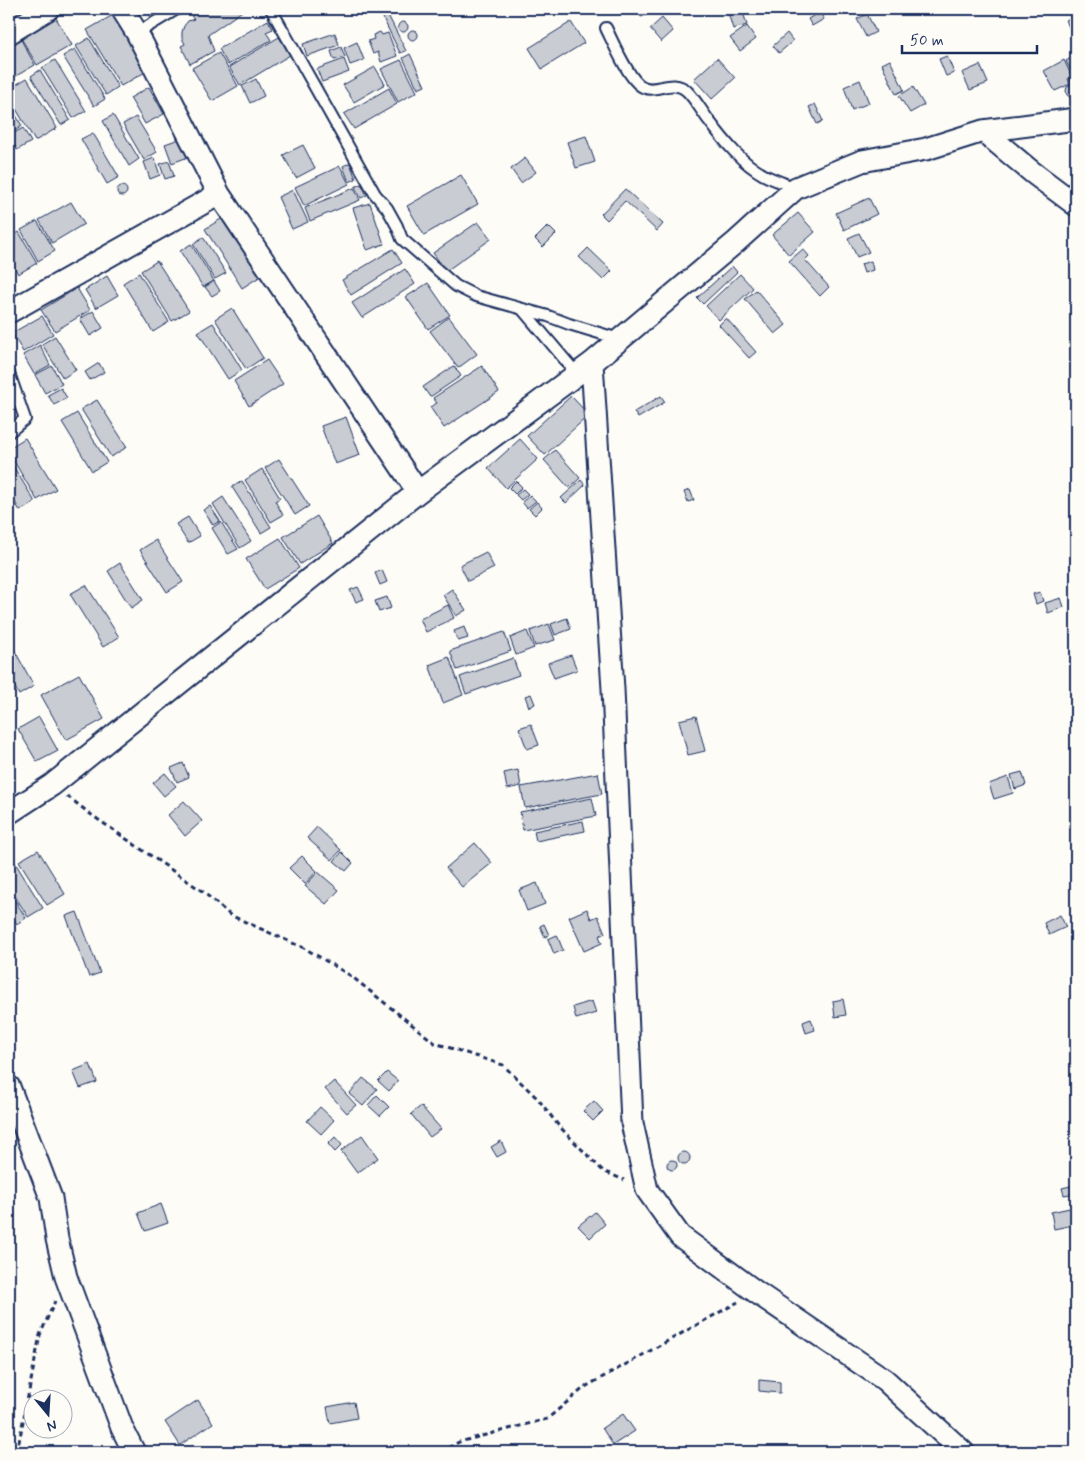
<svg xmlns="http://www.w3.org/2000/svg" width="1085" height="1461" font-family="Mynerve,sans-serif">
<rect width="100%" height="100%" fill="#fdfcf7"/>
<filter id="ink" filterUnits="userSpaceOnUse"><feTurbulence type="fractalNoise" baseFrequency=".02" numOctaves="2"/><feDisplacementMap in="SourceGraphic" scale="10" xChannelSelector="R" yChannelSelector="G"/><feConvolveMatrix kernelMatrix="1 2 1 2 8 2 1 2 1" color-interpolation-filters="sRGB"/></filter>
<g filter="url(#ink)">
<path fill="#c9ccd3" stroke="#1b2f5e" d="M 203,9 L 245,9 L 208,35 L 214,51 L 190,64 L 181,46 L 185,44 L 182,38 L 182,32 L 184,26 L 188,21 L 194,19 L 191,16 Z
M 604,9 L 620,9 L 605,14 Z
M 638,9 L 647,9 L 649,14 L 641,17 Z
M 742,9 L 747,25 L 733,29 L 728,13 Z
M 386,11 L 406,51 L 400,53 L 381,14 Z
M 820,12 L 824,19 L 812,26 L 808,19 Z
M 867,14 L 876,32 L 866,37 L 857,19 Z
M 113,15 L 147,71 L 121,86 L 87,30 Z
M 1076,16 L 1076,44 L 1066,20 Z
M 56,18 L 72,45 L 37,65 L 21,38 Z
M 662,18 L 673,31 L 661,42 L 650,29 Z
M 268,20 L 273,29 L 266,32 L 271,40 L 228,65 L 219,49 Z
M398 27a5 5 0 1 1 10 0a5 5 0 1 1-10 0Z
M 571,22 L 584,43 L 542,69 L 529,48 Z
M 747,26 L 756,39 L 740,51 L 730,38 Z
M408 35a5 5 0 1 1 10 0a5 5 0 1 1-10 0Z
M 380,32 L 382,35 L 388,33 L 397,56 L 381,62 L 378,52 L 373,54 L 368,41 L 374,39 L 373,35 Z
M 335,33 L 339,45 L 307,56 L 303,44 Z
M 787,33 L 793,41 L 779,53 L 773,46 Z
M 279,37 L 290,55 L 240,85 L 229,67 Z
M 20,38 L 35,65 L 9,80 L 9,45 Z
M 89,38 L 118,87 L 106,95 L 76,46 Z
M 357,42 L 364,60 L 350,65 L 344,48 Z
M 341,47 L 345,57 L 334,60 L 331,51 Z
M 75,49 L 105,99 L 94,106 L 63,56 Z
M 219,53 L 238,86 L 212,101 L 192,68 Z
M 410,54 L 425,86 L 418,89 L 403,58 Z
M 1076,55 L 1076,68 L 1071,71 L 1066,61 Z
M 947,56 L 954,73 L 946,76 L 939,59 Z
M 717,58 L 735,78 L 712,99 L 694,79 Z
M 344,59 L 349,72 L 322,82 L 317,69 Z
M 55,60 L 86,111 L 73,118 L 42,68 Z
M 401,60 L 417,92 L 398,102 L 381,69 Z
M 890,60 L 904,90 L 896,94 L 882,64 Z
M 1064,60 L 1072,77 L 1068,79 L 1070,84 L 1055,91 L 1044,71 Z
M 980,65 L 988,83 L 970,90 L 962,73 Z
M 375,67 L 385,84 L 354,102 L 343,85 Z
M 40,70 L 70,120 L 61,125 L 31,76 Z
M 1076,77 L 1076,100 L 1074,100 L 1067,95 L 1066,91 L 1067,87 L 1072,84 L 1070,80 Z
M 27,78 L 57,128 L 35,141 L 9,97 L 9,89 Z
M 256,79 L 264,96 L 250,103 L 242,86 Z
M 860,80 L 869,103 L 852,110 L 844,87 Z
M 149,87 L 164,114 L 145,124 L 130,98 Z
M 913,87 L 924,105 L 910,113 L 899,96 Z
M 389,88 L 397,104 L 354,129 L 344,114 Z
M 9,103 L 22,126 L 9,135 Z
M 815,104 L 823,121 L 817,124 L 809,107 Z
M 113,115 L 139,159 L 129,166 L 103,121 Z
M 136,117 L 157,152 L 144,160 L 123,124 Z
M 23,128 L 31,142 L 17,150 L 9,136 Z
M 93,133 L 119,177 L 107,184 L 81,139 Z
M 586,136 L 595,162 L 576,168 L 567,142 Z
M 182,138 L 188,157 L 172,163 L 165,144 Z
M 9,144 L 15,154 L 9,157 Z
M 303,145 L 315,168 L 296,178 L 283,155 Z
M 154,158 L 160,175 L 150,179 L 144,162 Z
M 525,158 L 536,172 L 521,183 L 511,169 Z
M 169,161 L 174,176 L 165,179 L 160,164 Z
M 350,163 L 356,179 L 349,182 L 343,166 Z
M 340,166 L 349,184 L 304,206 L 295,187 Z
M 461,175 L 478,204 L 424,235 L 407,206 Z
M 361,184 L 367,195 L 361,198 L 355,187 Z
M117 191a5 5 0 1 1 10 0a5 5 0 1 1-10 0Z
M 354,188 L 360,200 L 310,221 L 305,208 Z
M 625,189 L 663,224 L 657,231 L 625,201 L 607,220 L 601,214 Z
M 293,190 L 308,222 L 292,229 L 278,197 Z
M 869,198 L 877,214 L 844,230 L 836,213 Z
M 71,202 L 84,224 L 52,243 L 39,220 Z
M 370,203 L 384,244 L 367,250 L 353,208 Z
M 798,213 L 815,232 L 789,255 L 772,235 Z
M 224,217 L 261,276 L 242,288 L 205,229 Z
M 37,221 L 55,251 L 38,261 L 21,230 Z
M 478,222 L 491,239 L 446,271 L 433,253 Z
M 548,226 L 556,234 L 543,247 L 535,239 Z
M 19,232 L 37,263 L 18,274 L 9,257 L 9,238 Z
M 859,233 L 869,252 L 857,257 L 848,238 Z
M 203,237 L 226,273 L 215,279 L 193,244 Z
M 191,244 L 214,281 L 203,287 L 180,251 Z
M 588,248 L 612,271 L 603,280 L 579,257 Z
M 393,249 L 402,263 L 351,295 L 342,280 Z
M 803,249 L 809,256 L 805,260 L 829,287 L 820,296 L 789,261 Z
M 157,261 L 189,311 L 172,321 L 141,271 Z
M 871,261 L 873,270 L 864,273 L 861,264 Z
M 732,266 L 737,272 L 703,304 L 697,298 Z
M 405,269 L 415,284 L 362,318 L 352,303 Z
M 139,273 L 169,322 L 153,332 L 123,283 Z
M 740,274 L 753,288 L 719,320 L 706,306 Z
M 107,276 L 118,295 L 96,308 L 85,290 Z
M 214,281 L 220,291 L 212,296 L 205,287 Z
M 428,283 L 450,315 L 428,329 L 406,297 Z
M 77,288 L 90,310 L 55,331 L 41,310 Z
M 756,290 L 786,325 L 775,334 L 745,299 Z
M 232,308 L 263,358 L 246,369 L 215,319 Z
M 93,311 L 103,328 L 90,336 L 80,319 Z
M 42,316 L 53,334 L 23,352 L 12,333 Z
M 449,317 L 477,354 L 458,368 L 430,331 Z
M 726,318 L 756,352 L 749,358 L 719,325 Z
M 213,323 L 242,370 L 228,379 L 198,332 Z
M 55,336 L 76,370 L 63,378 L 42,344 Z
M 40,345 L 50,365 L 34,374 L 23,355 Z
M 267,360 L 283,384 L 249,406 L 234,381 Z
M 99,363 L 104,372 L 90,380 L 85,372 Z
M 52,366 L 62,384 L 45,393 L 35,375 Z
M 454,366 L 461,376 L 430,397 L 423,387 Z
M 482,366 L 499,392 L 444,428 L 430,407 L 437,403 L 433,398 Z
M 61,388 L 67,398 L 54,405 L 48,395 Z
M 571,396 L 589,415 L 545,455 L 527,436 Z
M 661,396 L 665,402 L 638,418 L 634,412 Z
M 97,400 L 127,447 L 111,457 L 81,409 Z
M 77,413 L 107,462 L 92,471 L 62,422 Z
M 346,417 L 360,455 L 335,464 L 321,426 Z
M 25,438 L 56,489 L 37,500 L 9,453 L 9,448 Z
M 520,439 L 538,459 L 506,488 L 488,468 Z
M 555,450 L 580,478 L 569,488 L 544,460 Z
M 9,459 L 35,502 L 20,511 L 9,492 Z
M 279,459 L 309,506 L 295,515 L 265,468 Z
M 262,469 L 280,498 L 275,501 L 283,515 L 271,522 L 245,480 Z
M 581,480 L 585,485 L 566,503 L 561,498 Z
M 242,481 L 271,527 L 261,533 L 232,487 Z
M 516,481 L 522,487 L 515,494 L 509,488 Z
M 523,489 L 528,494 L 521,500 L 516,495 Z
M 690,490 L 694,500 L 688,502 L 684,492 Z
M 530,495 L 536,501 L 527,508 L 522,502 Z
M 223,497 L 251,541 L 240,548 L 213,504 Z
M 537,502 L 542,508 L 535,515 L 529,509 Z
M 210,506 L 220,521 L 213,525 L 203,510 Z
M 317,516 L 333,543 L 300,564 L 283,537 Z
M 188,517 L 200,536 L 188,543 L 176,524 Z
M 221,522 L 238,549 L 228,554 L 212,528 Z
M 280,538 L 299,568 L 265,589 L 246,559 Z
M 156,540 L 183,582 L 167,592 L 140,550 Z
M 486,552 L 494,568 L 468,581 L 460,565 Z
M 120,563 L 143,600 L 131,608 L 108,571 Z
M 382,570 L 387,582 L 380,585 L 375,573 Z
M 86,585 L 119,637 L 103,647 L 70,594 Z
M 358,587 L 364,599 L 356,602 L 350,590 Z
M 452,589 L 466,610 L 456,616 L 443,595 Z
M 1040,592 L 1043,601 L 1036,604 L 1033,594 Z
M 387,597 L 391,608 L 379,612 L 375,601 Z
M 1061,598 L 1064,607 L 1048,613 L 1045,603 Z
M 448,605 L 454,618 L 426,632 L 420,619 Z
M 567,618 L 571,629 L 555,635 L 551,624 Z
M 549,624 L 555,640 L 535,646 L 530,631 Z
M 464,627 L 468,638 L 458,641 L 454,631 Z
M 527,631 L 534,648 L 516,655 L 510,638 Z
M 504,632 L 511,651 L 457,670 L 450,651 Z
M 9,640 L 34,686 L 19,695 L 9,676 Z
M 571,655 L 577,670 L 554,678 L 548,663 Z
M 449,657 L 463,695 L 443,703 L 429,665 Z
M 513,658 L 519,675 L 466,694 L 460,677 Z
M 79,674 L 104,719 L 66,740 L 41,695 Z
M 531,694 L 535,704 L 529,707 L 525,696 Z
M 696,716 L 705,751 L 688,755 L 679,720 Z
M 39,717 L 58,751 L 37,762 L 18,729 Z
M 531,724 L 539,745 L 527,749 L 519,728 Z
M 183,763 L 189,777 L 177,782 L 171,768 Z
M 518,770 L 521,786 L 507,789 L 504,773 Z
M 1022,772 L 1026,785 L 1015,789 L 1011,775 Z
M 165,773 L 176,786 L 164,796 L 153,783 Z
M 598,773 L 602,794 L 525,808 L 521,787 Z
M 1008,777 L 1013,793 L 994,799 L 989,784 Z
M 592,798 L 596,816 L 523,830 L 520,812 Z
M 184,801 L 202,821 L 185,836 L 168,815 Z
M 583,821 L 585,831 L 536,841 L 534,831 Z
M 317,827 L 341,850 L 332,860 L 307,838 Z
M 475,843 L 492,863 L 462,887 L 446,868 Z
M 38,850 L 65,894 L 47,905 L 19,861 Z
M 342,852 L 353,863 L 346,871 L 334,861 Z
M 302,856 L 317,871 L 305,884 L 289,868 Z
M 14,861 L 43,908 L 28,917 L 9,886 L 9,865 Z
M 318,872 L 339,890 L 326,904 L 305,886 Z
M 537,883 L 545,904 L 527,911 L 519,890 Z
M 9,891 L 26,918 L 17,924 L 9,911 Z
M 587,909 L 591,919 L 598,916 L 605,933 L 599,936 L 602,943 L 584,951 L 569,917 Z
M 77,912 L 100,973 L 89,977 L 66,916 Z
M 1060,915 L 1066,927 L 1049,935 L 1044,923 Z
M 544,924 L 549,935 L 545,937 L 540,926 Z
M 557,935 L 563,950 L 554,954 L 548,939 Z
M 843,999 L 846,1015 L 835,1017 L 833,1001 Z
M 592,1001 L 596,1013 L 576,1019 L 573,1007 Z
M 811,1019 L 815,1030 L 806,1033 L 803,1022 Z
M 90,1064 L 97,1082 L 80,1088 L 73,1071 Z
M 387,1072 L 398,1081 L 389,1091 L 378,1081 Z
M 363,1078 L 377,1089 L 363,1106 L 349,1094 Z
M 334,1081 L 356,1105 L 347,1113 L 325,1089 Z
M 377,1095 L 389,1107 L 380,1116 L 368,1105 Z
M 594,1101 L 603,1111 L 593,1121 L 583,1111 Z
M 421,1106 L 441,1129 L 430,1137 L 411,1114 Z
M 320,1107 L 334,1120 L 321,1134 L 307,1121 Z
M 362,1135 L 378,1158 L 357,1173 L 341,1151 Z
M 335,1137 L 342,1145 L 335,1152 L 328,1144 Z
M 501,1141 L 506,1152 L 497,1157 L 491,1147 Z
M678 1158a6 6 0 1 1 12 0a6 6 0 1 1-12 0Z
M667 1165a5 5 0 1 1 10 0a5 5 0 1 1-10 0Z
M 1075,1185 L 1076,1193 L 1064,1195 L 1062,1188 Z
M 161,1204 L 168,1223 L 145,1231 L 138,1213 Z
M 1070,1208 L 1073,1225 L 1054,1229 L 1051,1212 Z
M 595,1212 L 605,1224 L 590,1238 L 578,1226 Z
M 759,1380 L 780,1382 L 780,1393 L 759,1391 Z
M 198,1400 L 213,1423 L 180,1445 L 165,1422 Z
M 354,1402 L 357,1418 L 330,1423 L 327,1407 Z
M 623,1414 L 635,1431 L 613,1445 L 602,1428 Z"/>
<g fill="none" stroke-linecap="round" stroke-linejoin="round">
<defs>
<path id="service" d="M 271,9 L 375,194 L 387,208 L 397,226 L 402,239 L 456,286 L 476,296 L 548,316 L 569,324 L 619,339
M 606,28 C 613,42 628,78 641,86 C 655,95 672,77 687,91 C 696,100 702,112 710,122 C 725,142 742,163 764,175 C 774,180 786,184 796,188
M 137,33 L 177,9
M 522,309 L 577,374
M 9,373 L 25,419 L 9,432"/>
<path id="minor" d="M 122,9 L 137,33 L 219,194 L 418,492
M 9,33 L 48,9
M 983,131 L 1076,119
M 9,312 L 219,194
M 592,363 L 613,689 L 632,1123 L 647,1190 L 680,1236 L 756,1292 L 885,1380 L 963,1452
M 9,813 L 52,785 L 418,492 L 592,363 L 736,242 L 796,188 L 862,161 L 926,149 L 983,131 L 1032,172 L 1076,205
M 9,1087 L 51,1198 L 57,1239 L 66,1277 L 122,1428 L 134,1452"/>
</defs>
<use href="#service" stroke="#1b2f5e" stroke-width="14"/>
<use href="#minor" stroke="#1b2f5e" stroke-width="25"/>
<path stroke="#1b2f5e" stroke-width="3" stroke-dasharray="5 4" stroke-linecap="butt" d="M 67,796 L 93,816 L 202,891 L 230,915 L 306,949 L 351,976 L 435,1043 L 503,1065 L 538,1099 L 558,1125 L 603,1171 L 624,1180
M 17,1452 L 40,1335 L 55,1301
M 440,1452 L 459,1442 L 547,1419 L 585,1387 L 738,1302"/>
<use href="#service" stroke="#fdfcf7" stroke-width="10"/>
<use href="#minor" stroke="#fdfcf7" stroke-width="21"/>
</g>
</g>
<rect width="1085" height="1461" fill="none" stroke="#fdfcf7" stroke-width="30"/>
<rect x="15" y="15" width="1055" height="1431" fill="none" stroke="#1b2f5e" stroke-width="2" filter="url(#ink)"/>
<g transform="translate(48 1414) rotate(162)"><circle r="24" fill="#fdfcf7" stroke="#a3aaba"/>
<path d="M0-4L9 19L0 12L-9 19Z" fill="#1b2f5e"/>
<text y="-8" font-size="14" font-weight="bold" text-anchor="middle" fill="#1b2f5e">N</text>
</g>
<path d="M902 45v8h135v-8" fill="none" stroke="#1b2f5e" stroke-width="2.5"/>
<text x="910" y="45" font-size="15" fill="#1b2f5e" stroke="#fdfcf7" stroke-width="4" paint-order="stroke">50 m</text>
</svg>
